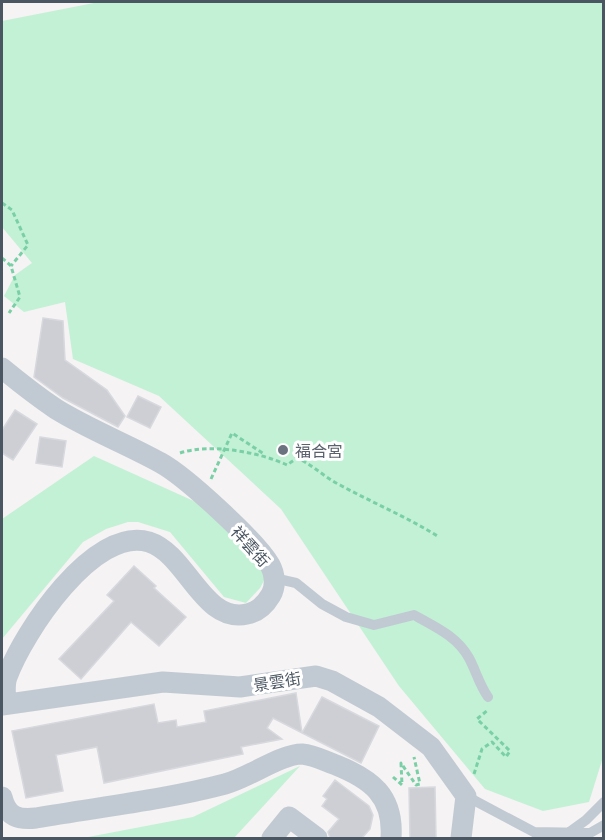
<svg xmlns="http://www.w3.org/2000/svg" width="605" height="840" font-family="Lato,'Noto Sans TC',sans-serif">
<rect width="100%" height="100%" fill="#f5f3f3"/>
<path fill="#c3f1d5" d="M 99,2 L 603,2 L 604,754 L 589,802 L 543,811 L 485,789 L 399,686 L 281,509 L 159,396 L 73,359 L 65,302 L 24,312 L 4,296 L 15,275 L 32,263 L 2,227 L 2,21 Z
M 94,456 L 207,507 L 268,573 L 260,588 L 246,603 L 224,597 L 170,532 L 138,522 L 128,522 L 106,529 L 83,542 L 2,639 L 2,519 Z
M 300,766 L 234,838 L 83,838 L 193,817 Z"/>
<path fill="#cdcfd5" stroke="#d7d9de" stroke-width="1.5" d="M 43,318 L 63,321 L 65,360 L 107,390 L 125,416 L 118,427 L 63,398 L 34,377 Z
M 138,396 L 161,407 L 150,428 L 127,417 Z
M 15,410 L 37,424 L 13,460 L 2,453 L 2,430 Z
M 40,437 L 66,441 L 62,467 L 36,463 Z
M 134,566 L 156,586 L 154,588 L 186,617 L 159,646 L 131,622 L 81,679 L 59,659 L 114,601 L 107,595 Z
M 296,693 L 302,733 L 273,718 L 267,728 L 282,739 L 241,747 L 243,754 L 104,783 L 97,747 L 56,755 L 63,791 L 26,798 L 12,731 L 154,704 L 158,723 L 176,720 L 177,727 L 206,722 L 204,711 Z
M 322,697 L 379,726 L 361,763 L 302,733 Z
M 335,780 L 369,806 L 373,815 L 370,829 L 362,838 L 330,838 L 328,832 L 339,819 L 322,806 L 327,799 L 323,796 Z
M 435,787 L 436,838 L 410,838 L 409,788 Z"/>
<g fill="none" stroke-linecap="round" stroke-linejoin="round">
<path stroke="#7ad0a6" stroke-width="3" stroke-dasharray="4.5 3" stroke-linecap="butt" d="M 2,203 L 12,210 L 28,245 L 11,266
M 2,258 L 11,266 L 20,297 L 9,313
M 180,453 C 210,443 259,452 287,465 L 297,458 C 313,465 324,477 340,485 C 373,503 407,517 439,537
M 211,479 L 232,433 L 264,454
M 474,774 L 482,749 L 492,742 L 506,757 L 510,751 L 477,719 L 488,710
M 393,777 L 402,785 L 401,763 L 416,785 L 420,784 L 414,757"/>
<path stroke="#c1cad2" stroke-width="10" d="M 274,578 L 296,583 L 322,604 L 346,617 L 374,625 L 414,615 C 435,627 457,636 469,658 C 476,671 479,684 488,697
M 466,796 L 534,832 L 541,838
M 534,832 L 590,833 L 604,825
M 568,833 L 586,820 L 604,802"/>
<path stroke="#c1cad2" stroke-width="21" d="M 2,368 C 19,382 37,396 56,409 C 90,430 127,444 161,463 C 186,477 256,541 270,565 C 275,574 276,586 271,595 C 265,605 258,612 247,614 C 203,624 187,554 149,542 C 94,525 23,633 7,677 C 4,684 6,695 5,704
M 2,705 L 163,682 L 240,687 L 316,676 L 332,681 L 379,707 L 431,747 L 466,796 L 461,838
M 2,797 C 7,817 18,820 36,818 C 99,807 164,800 225,784 C 248,778 281,754 302,754 C 314,755 325,761 336,765 C 371,779 394,796 391,838
M 272,838 L 289,817 L 317,838"/>
</g>
<circle fill="#6b7280" stroke="#fff" stroke-width="2" cx="283" cy="450" r="6"/>
<g text-anchor="middle" dominant-baseline="central" stroke-width="6" stroke-linejoin="round" paint-order="stroke">
<g font-size="16" fill="#5b616d" stroke="#fff" text-anchor="start">
<text x="295" y="450">福合宮</text>
</g>
<g font-size="16" fill="#4a5661" stroke="#fff">
<text transform="translate(251 546) rotate(48)">祥雲街</text>
<text transform="translate(277 681) rotate(-9)">景雲街</text>
</g>
</g>
<rect width="605" height="840" fill="none" stroke="#4a5661" stroke-width="6"/>
</svg>
